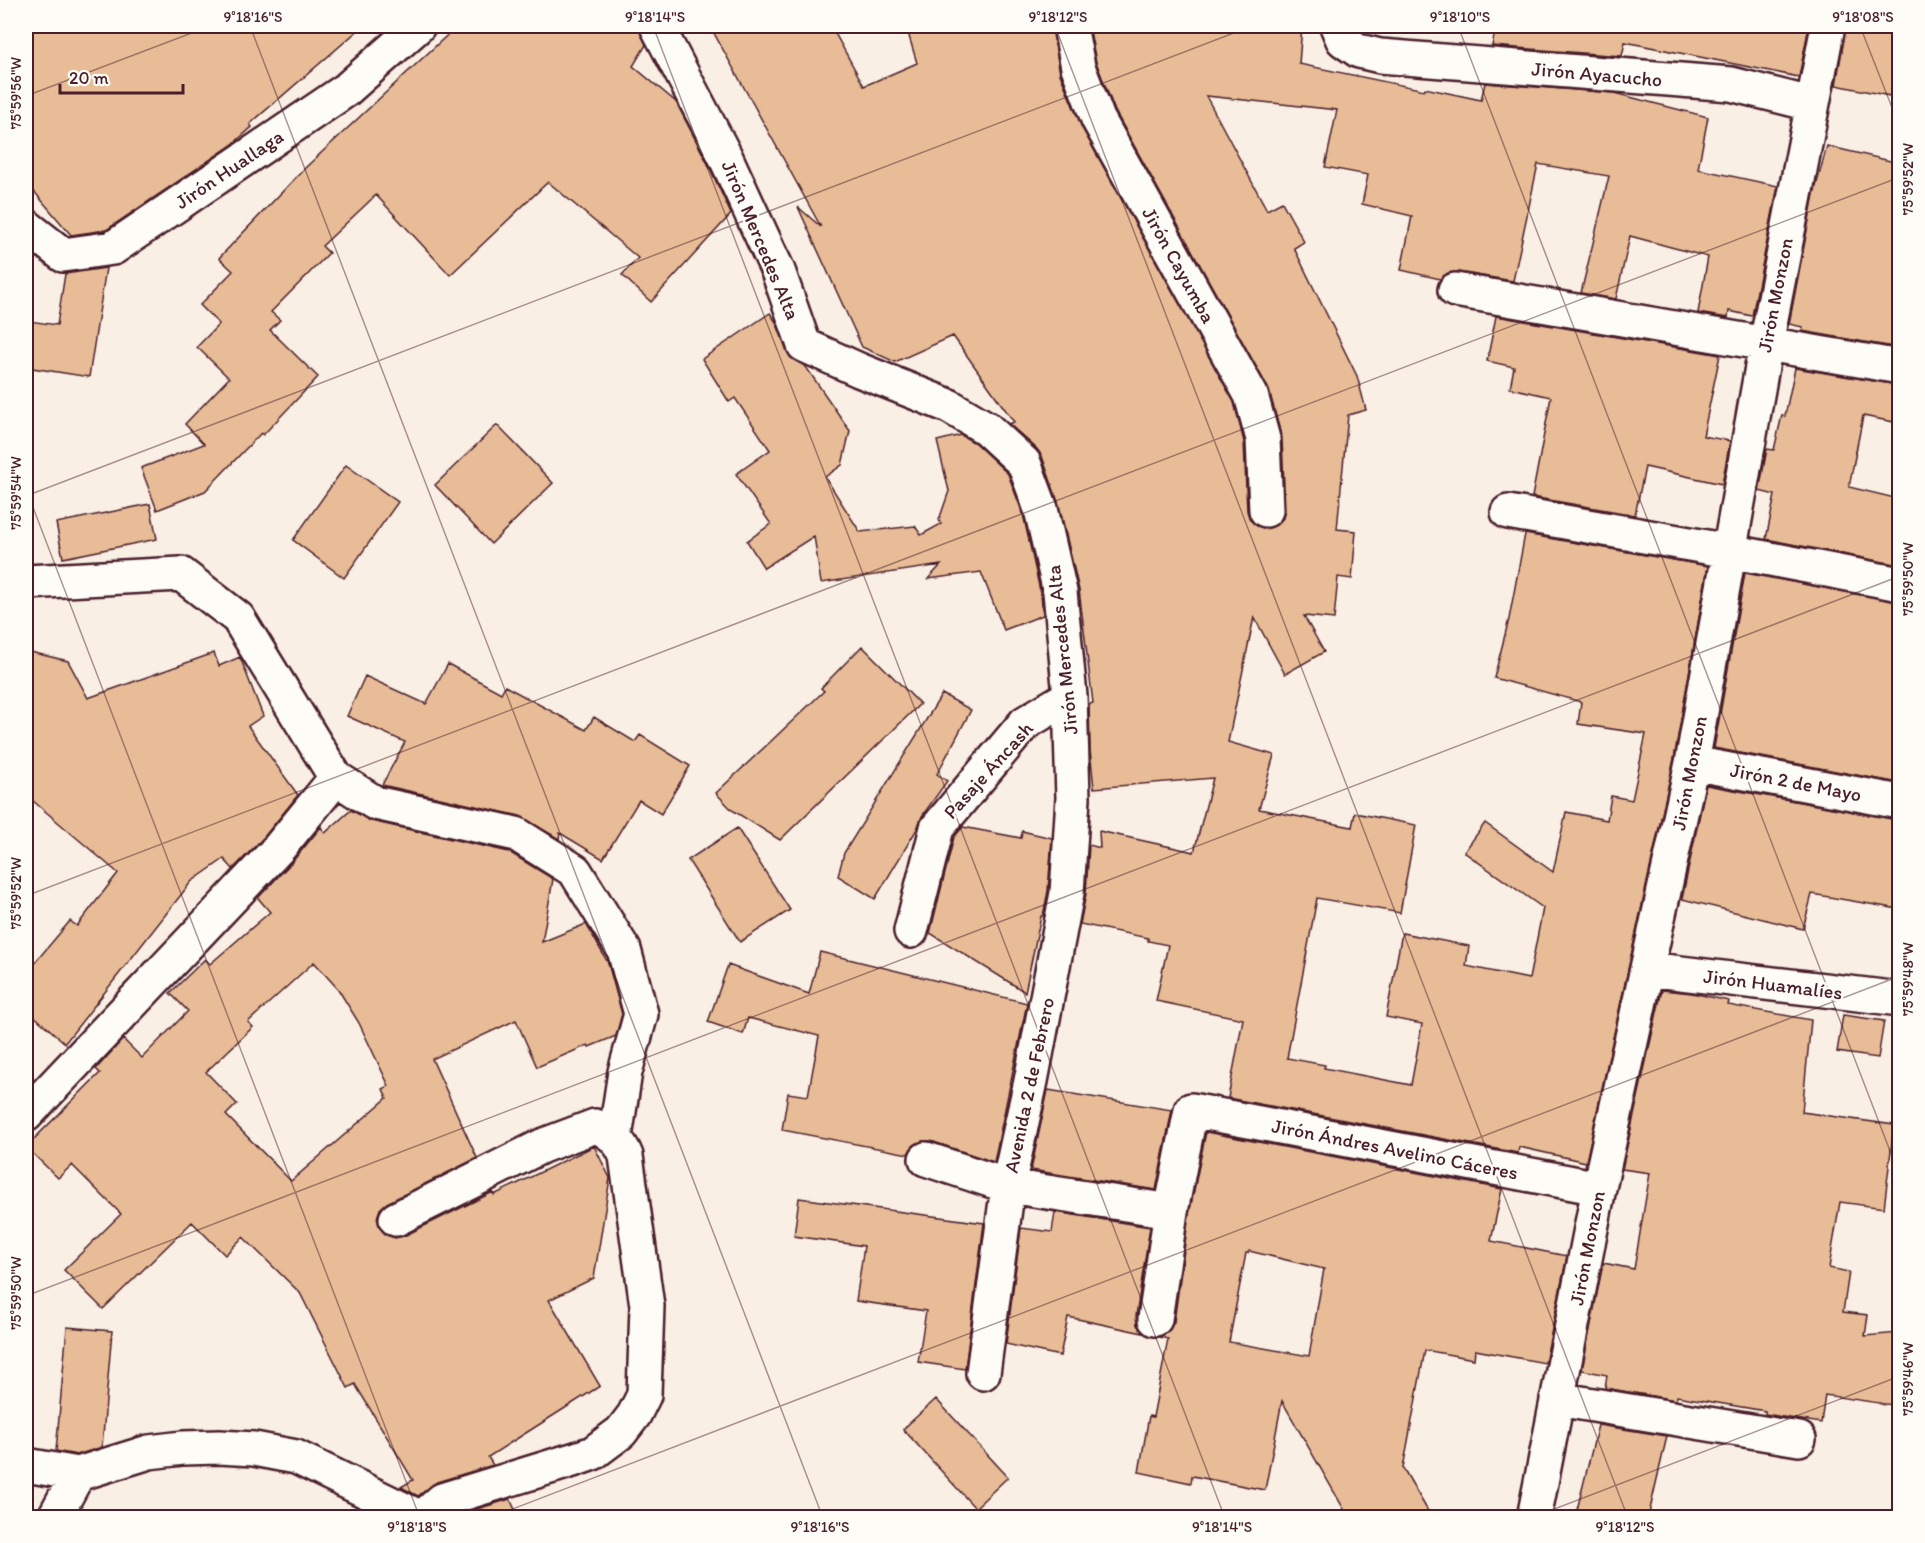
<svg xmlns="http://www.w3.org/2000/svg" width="1925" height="1543" font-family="Itim,sans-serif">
<rect width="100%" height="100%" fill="#f9efe4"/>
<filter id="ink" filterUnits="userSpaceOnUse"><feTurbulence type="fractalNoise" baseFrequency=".0167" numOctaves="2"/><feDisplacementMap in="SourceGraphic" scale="12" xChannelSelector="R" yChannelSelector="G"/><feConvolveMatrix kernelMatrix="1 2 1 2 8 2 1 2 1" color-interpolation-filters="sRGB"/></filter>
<g filter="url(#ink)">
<path fill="#e7bc97" stroke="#4a1f2b" stroke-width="1.5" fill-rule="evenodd" d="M 26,26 L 363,26 L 250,124 L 252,127 L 233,144 L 106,230 L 71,235 L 26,182 Z
M 457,26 L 638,26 L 646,45 L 633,66 L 676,102 L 708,164 L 731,214 L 651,302 L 622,275 L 638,258 L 548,182 L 450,275 L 376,195 L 322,246 L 329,253 L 271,312 L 280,320 L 270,330 L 318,377 L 263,435 L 261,433 L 205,491 L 157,510 L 141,468 L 204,444 L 185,424 L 229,378 L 197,347 L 219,324 L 200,305 L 233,271 L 219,258 L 305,168 Z
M 710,26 L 831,26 L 864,86 L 917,63 L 906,26 L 1052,26 L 1060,74 L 1082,128 L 1234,402 L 1244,442 L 1247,511 L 1250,520 L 1257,526 L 1266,529 L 1276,525 L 1283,518 L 1285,509 L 1282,438 L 1269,390 L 1115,111 L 1096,62 L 1089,26 L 1302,26 L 1299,64 L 1424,90 L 1425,88 L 1481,100 L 1485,83 L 1614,93 L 1708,117 L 1698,169 L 1778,186 L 1752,316 L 1729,311 L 1728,318 L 1698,313 L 1708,257 L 1630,236 L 1616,299 L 1581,293 L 1609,176 L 1538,164 L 1513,281 L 1458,272 L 1448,273 L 1440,279 L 1401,270 L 1412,216 L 1362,204 L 1368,175 L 1325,167 L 1337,110 L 1206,96 L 1267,210 L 1282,202 L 1304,242 L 1294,248 L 1357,376 L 1366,410 L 1348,415 L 1337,529 L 1356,531 L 1352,579 L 1338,577 L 1334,619 L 1304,616 L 1324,652 L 1285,674 L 1254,617 L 1228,742 L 1274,755 L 1259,809 L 1352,827 L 1355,813 L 1416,825 L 1400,913 L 1317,898 L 1287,1058 L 1325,1065 L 1324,1068 L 1411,1085 L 1422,1024 L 1386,1017 L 1402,933 L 1469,946 L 1466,966 L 1529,979 L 1543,908 L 1464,852 L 1485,823 L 1553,872 L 1566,812 L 1607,820 L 1611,796 L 1632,800 L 1646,734 L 1578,724 L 1581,702 L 1494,678 L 1509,619 L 1525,534 L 1708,566 L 1674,759 L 1586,1162 L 1519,1147 L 1518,1153 L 1228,1098 L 1243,1019 L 1156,1001 L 1168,945 L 1148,941 L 1148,938 L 1080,924 L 1086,894 L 1089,845 L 1100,848 L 1099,831 L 1194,852 L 1213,778 L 1094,788 L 1090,750 L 1089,704 L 1093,703 L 1079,590 L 1059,505 L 1042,456 L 1037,449 L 1009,424 L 1014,422 L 953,336 L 895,362 L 862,347 L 798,207 L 821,227 Z
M 1496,26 L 1809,26 L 1799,77 L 1625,42 L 1622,56 L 1492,46 Z
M 1846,26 L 1899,26 L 1899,46 L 1890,96 L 1836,85 Z
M 1827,146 L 1899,163 L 1899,348 L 1802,331 L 1803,327 L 1789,324 L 1814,194 Z
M 106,268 L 89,377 L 26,367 L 26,343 L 29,321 L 57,325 L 65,274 Z
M 770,313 L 776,322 L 790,357 L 806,367 L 850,431 L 842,465 L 825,477 L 860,532 L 915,526 L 921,535 L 941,524 L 939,520 L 949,491 L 937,441 L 961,435 L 975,443 L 1008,474 L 1023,514 L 1041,595 L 1043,615 L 1004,630 L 981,572 L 928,579 L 941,565 L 821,583 L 814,536 L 764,568 L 747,541 L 771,524 L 736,474 L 770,450 L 735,398 L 729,402 L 702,359 Z
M 1496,316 L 1720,355 L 1703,436 L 1730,441 L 1722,484 L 1645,467 L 1635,515 L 1532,497 L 1551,397 L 1510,388 L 1514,367 L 1487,361 Z
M 1795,368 L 1899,385 L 1899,423 L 1863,416 L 1849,487 L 1899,499 L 1899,565 L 1766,539 L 1775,495 L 1759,491 L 1767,449 L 1774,450 L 1782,415 L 1785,416 Z
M 497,425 L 553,483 L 491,544 L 435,485 Z
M 346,465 L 398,502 L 344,578 L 293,540 Z
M 150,504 L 157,539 L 63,558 L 56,523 Z
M 1745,573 L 1899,602 L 1899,783 L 1714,748 Z
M 862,646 L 920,704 L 780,840 L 732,810 L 716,793 L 824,691 L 821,688 Z
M 26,651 L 68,661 L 88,698 L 214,653 L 219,666 L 240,657 L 263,716 L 248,726 L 298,795 L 264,837 L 233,869 L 224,859 L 191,882 L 65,1043 L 26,1009 L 26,973 L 70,921 L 77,926 L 118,873 L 26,795 Z
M 448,664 L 501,693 L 505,686 L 586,730 L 594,717 L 635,742 L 640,735 L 690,766 L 661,814 L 639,800 L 603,859 L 560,833 L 559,839 L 520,816 L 382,785 L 405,742 L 347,716 L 365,676 L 426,704 Z
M 942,694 L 971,710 L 937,774 L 947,781 L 922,816 L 917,829 L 875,899 L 838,876 L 844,853 Z
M 1706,785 L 1899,820 L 1899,909 L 1812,894 L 1803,929 L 1682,899 Z
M 351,810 L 371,821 L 509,852 L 553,879 L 542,942 L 586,924 L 608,963 L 622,1014 L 616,1036 L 589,1047 L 588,1045 L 537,1067 L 516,1020 L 432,1059 L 477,1158 L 387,1203 L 380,1209 L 377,1218 L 380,1228 L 386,1235 L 395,1238 L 404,1236 L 493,1192 L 494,1195 L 594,1146 L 610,1178 L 594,1278 L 549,1300 L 600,1386 L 488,1457 L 493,1465 L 437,1482 L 418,1496 L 401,1487 L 413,1480 L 355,1384 L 348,1388 L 300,1293 L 243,1237 L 225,1255 L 192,1222 L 103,1309 L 64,1270 L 121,1214 L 72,1165 L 58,1178 L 26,1147 L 100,1073 L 96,1069 L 123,1039 L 142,1058 L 188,1011 L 170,993 L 205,959 L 210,964 L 270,912 L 258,898 L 292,862 L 321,827 L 325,833 ZM 314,962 L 338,989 L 359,1023 L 389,1086 L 383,1089 L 387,1098 L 291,1181 L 226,1115 L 237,1104 L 206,1072 L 253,1027 L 248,1022 Z
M 963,827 L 1021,838 L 1022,831 L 1052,838 L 1048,891 L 1043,916 L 1041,916 L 1025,992 L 930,933 L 954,837 Z
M 737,828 L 790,910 L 740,942 L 688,860 Z
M 820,952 L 1027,1003 L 994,1162 L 931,1141 L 923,1141 L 914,1145 L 908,1154 L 782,1130 L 788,1093 L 808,1096 L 819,1036 L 748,1018 L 743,1034 L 708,1022 L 728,965 L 809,994 Z
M 1662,990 L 1692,993 L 1729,1001 L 1728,1005 L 1811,1020 L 1802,1112 L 1894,1125 L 1884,1208 L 1840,1202 L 1829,1268 L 1849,1272 L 1843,1312 L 1868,1315 L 1865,1336 L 1899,1333 L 1899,1406 L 1825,1395 L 1821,1423 L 1765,1414 L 1765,1411 L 1677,1396 L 1676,1400 L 1605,1388 L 1607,1375 L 1582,1370 L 1603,1263 L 1634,1269 L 1650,1173 L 1622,1169 Z
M 1843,1015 L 1884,1021 L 1878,1058 L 1837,1052 Z
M 1048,1090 L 1172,1110 L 1156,1190 L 1031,1170 Z
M 1206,1132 L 1502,1189 L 1491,1241 L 1567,1256 L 1545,1363 L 1475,1350 L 1474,1359 L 1425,1350 L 1403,1468 L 1432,1518 L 1349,1518 L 1282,1401 L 1265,1490 L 1192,1476 L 1191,1483 L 1139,1472 L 1149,1416 L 1153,1417 L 1168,1339 L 1159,1337 L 1169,1331 L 1174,1322 L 1189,1214 ZM 1249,1251 L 1324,1269 L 1309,1356 L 1229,1342 L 1246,1253 L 1248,1253 Z
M 799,1198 L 984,1223 L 965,1369 L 918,1362 L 926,1311 L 856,1301 L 864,1246 L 794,1236 Z
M 1055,1212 L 1150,1227 L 1136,1316 L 1137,1325 L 1143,1333 L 1068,1317 L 1060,1356 L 1006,1344 L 1021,1228 L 1052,1232 Z
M 67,1327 L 112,1331 L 102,1447 L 77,1455 L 56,1451 Z
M 936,1399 L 1008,1477 L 975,1508 L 903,1429 Z
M 1598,1425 L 1667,1436 L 1648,1518 L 1575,1518 Z
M 510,1499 L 519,1518 L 451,1518 L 451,1517 Z"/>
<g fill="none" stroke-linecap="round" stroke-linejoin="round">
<defs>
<path id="minor" d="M 657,26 L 725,156 L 778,271 L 804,345 L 859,370 L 949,406 L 986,428 L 1024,463 L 1041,509 L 1060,592 L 1070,696 L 1073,798 L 1067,893 L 1031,1081 L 1008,1186 L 983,1373
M 1070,26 L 1078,67 L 1098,119 L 1251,395 L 1263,439 L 1266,510
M 1337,26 L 1343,40 L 1359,51 L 1380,56 L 1731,84 L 1811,104
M 26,226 L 63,255 L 113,248 L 346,90 L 418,26
M 1455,290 L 1900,367
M 1508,512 L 1729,551 L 1900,584
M 26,582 L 181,574 L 238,618 L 336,778 L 375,803 L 516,834 L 575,871 L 624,950 L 641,1014 L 625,1072 L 615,1138
M 1692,763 L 1900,802
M 911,931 L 937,828 L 1025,723 L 1070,696
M 1647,969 L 1900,999
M 26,1115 L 278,849 L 336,778
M 926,1159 L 1008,1186 L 1171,1211
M 396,1219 L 542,1146 L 595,1126 C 611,1132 620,1141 626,1156 L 647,1306 L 644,1395 L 634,1415 L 621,1432 L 593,1453 L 576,1459 L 442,1500 L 422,1518
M 1155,1319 L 1171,1211 L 1191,1110 L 1599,1188
M 1557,1399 L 1799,1439
M 26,1465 L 78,1474 L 149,1452 L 183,1448 L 219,1447 L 254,1449 L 296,1457 L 421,1518
M 54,1518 L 78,1474
M 1534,1518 L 1599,1188 L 1692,763 L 1766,344 L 1828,26"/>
</defs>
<use href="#minor" stroke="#4a1f2b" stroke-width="38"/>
<use href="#minor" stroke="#fdfcf7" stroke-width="33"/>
</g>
</g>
<path fill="none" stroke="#4a1f2b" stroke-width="1.5" stroke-opacity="0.45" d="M 250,26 L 823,1518M 653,26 L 1225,1518M 1055,26 L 1628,1518M 1458,26 L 1900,1177M 1860,26 L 1900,128M 26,96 L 210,26M 26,489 L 420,1518M 26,496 L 1252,26M 26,896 L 1900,177M 26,1296 L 1900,576M 489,1518 L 1900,976M 1531,1518 L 1900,1376"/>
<g text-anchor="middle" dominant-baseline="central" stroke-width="5" stroke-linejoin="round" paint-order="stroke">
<g font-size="20" fill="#4a1f2b" stroke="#fdfcf7">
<text transform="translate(1597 74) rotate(5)">Jirón Ayacucho</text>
<text transform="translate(229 169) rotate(-34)">Jirón Huallaga</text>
<text transform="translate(761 240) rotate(67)">Jirón Mercedes Alta</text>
<text transform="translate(1179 265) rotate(61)">Jirón Cayumba</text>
<text transform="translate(1775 295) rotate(-79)">Jirón Monzon</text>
<text transform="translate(1062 650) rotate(-96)">Jirón Mercedes Alta</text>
<text transform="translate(988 770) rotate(-48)">Pasaje Áncash</text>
<text transform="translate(1689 773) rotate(-79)">Jirón Monzon</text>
<text transform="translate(1796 782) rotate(11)">Jirón 2 de Mayo</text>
<text transform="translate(1773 984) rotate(7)">Jirón Huamalíes</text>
<text transform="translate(1029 1085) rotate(-78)">Avenida 2 de Febrero</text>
<text transform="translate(1395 1149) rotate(11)">Jirón Ándres Avelino Cáceres</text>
<text transform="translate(1587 1248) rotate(-79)">Jirón Monzon</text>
</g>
</g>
<rect width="1925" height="1543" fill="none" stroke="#fdfcf7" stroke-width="66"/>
<path d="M60 84v9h123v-9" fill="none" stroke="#4a1f2b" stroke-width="3"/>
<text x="69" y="84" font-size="18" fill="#4a1f2b" stroke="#fdfcf7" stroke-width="4.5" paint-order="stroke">20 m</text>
<rect x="33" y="33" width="1859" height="1477" fill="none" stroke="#4a1f2b" stroke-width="2"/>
<g font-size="15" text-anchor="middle" fill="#4a1f2b">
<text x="253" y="22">9°18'16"S</text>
<text x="655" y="22">9°18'14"S</text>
<text x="1058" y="22">9°18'12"S</text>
<text x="1460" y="22">9°18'10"S</text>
<text x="1863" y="22">9°18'08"S</text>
<text transform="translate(16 93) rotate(-90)" y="5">75°59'56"W</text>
<text transform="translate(1908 179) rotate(-90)" y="5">75°59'52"W</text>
<text transform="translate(16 493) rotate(-90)" y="5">75°59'54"W</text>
<text transform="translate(1908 579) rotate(-90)" y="5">75°59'50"W</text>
<text transform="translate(16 893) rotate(-90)" y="5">75°59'52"W</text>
<text transform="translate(1908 979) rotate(-90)" y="5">75°59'48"W</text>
<text transform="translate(16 1293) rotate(-90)" y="5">75°59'50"W</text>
<text transform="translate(1908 1379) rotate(-90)" y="5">75°59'46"W</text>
<text x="417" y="1532">9°18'18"S</text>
<text x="820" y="1532">9°18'16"S</text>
<text x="1222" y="1532">9°18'14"S</text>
<text x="1625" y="1532">9°18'12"S</text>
</g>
</svg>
